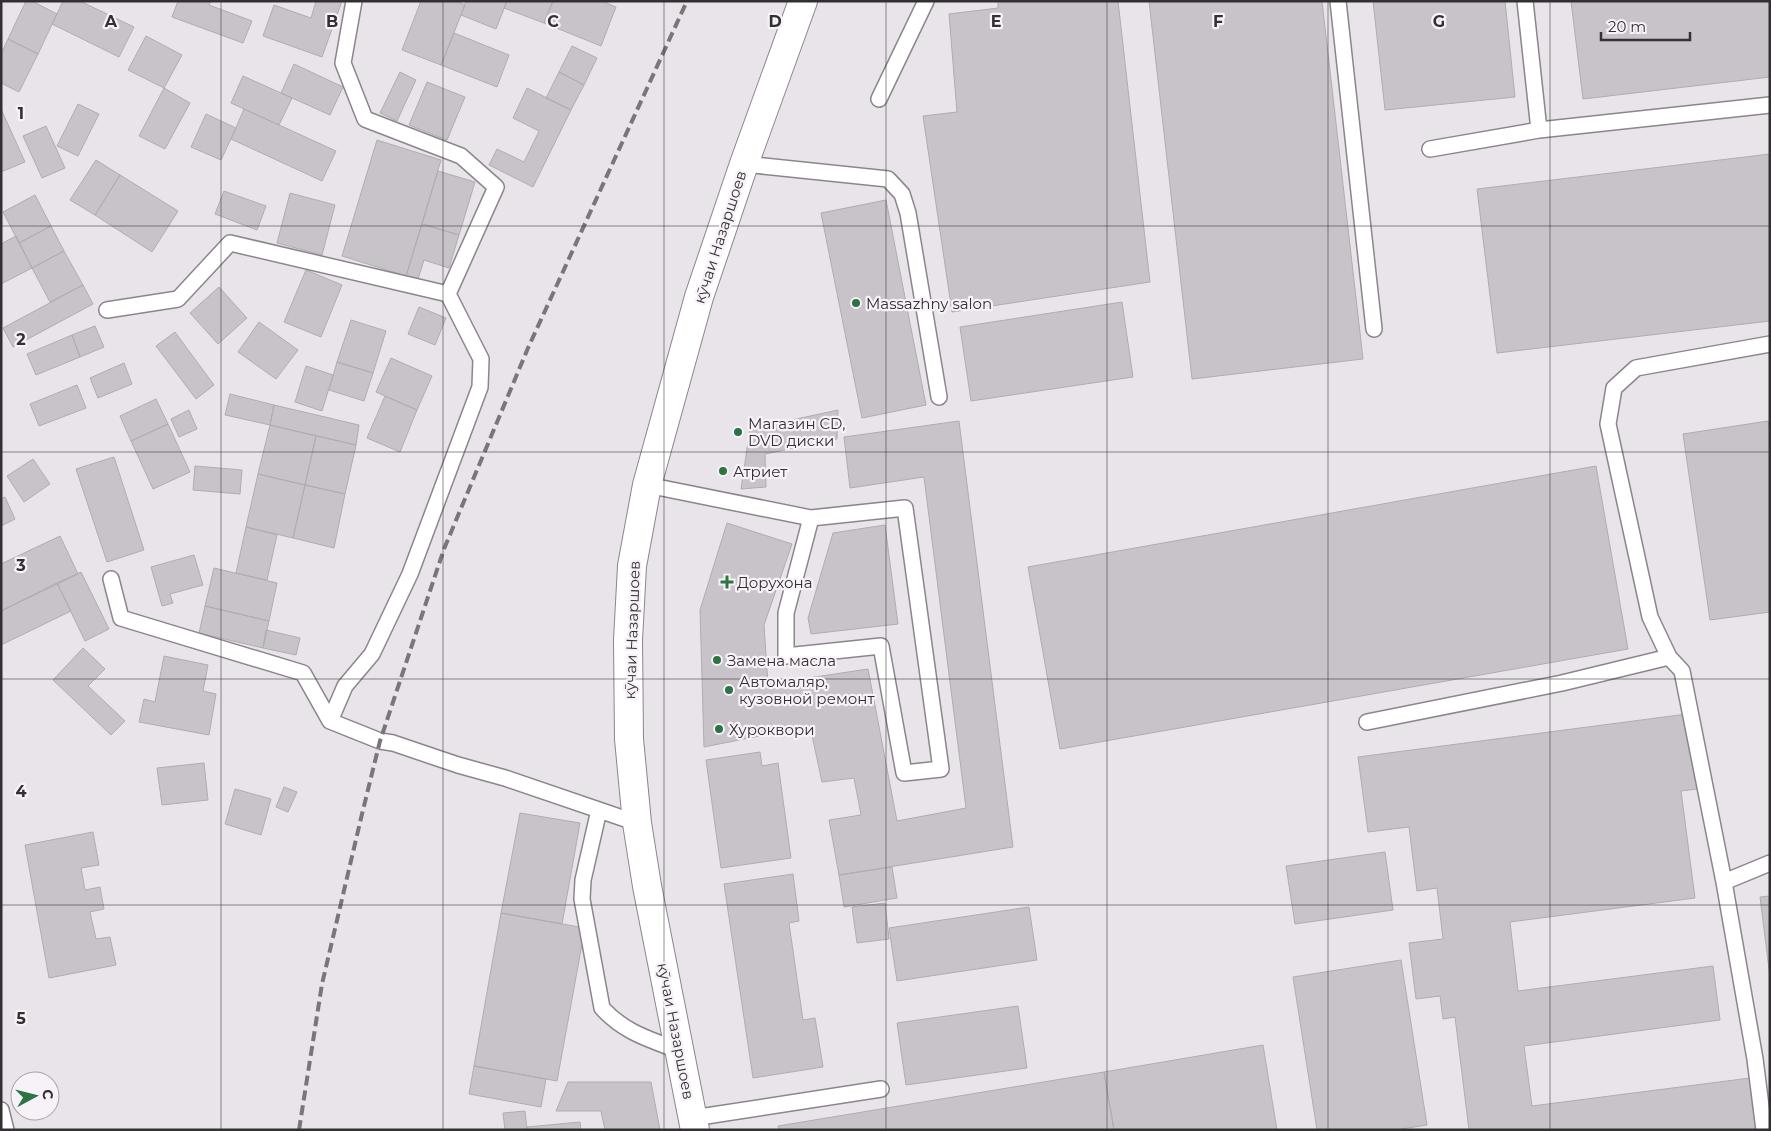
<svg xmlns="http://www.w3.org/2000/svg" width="1771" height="1131" font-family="Montserrat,sans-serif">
<rect width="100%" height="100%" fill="#e9e4ea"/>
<path fill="#c8c3c8" stroke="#b0acb1" d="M 26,1 L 32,1 L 57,14 L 38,54 L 8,39 Z
M 63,1 L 80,1 L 134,27 L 119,57 L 52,24 Z
M 178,1 L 211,1 L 209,5 L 252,21 L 243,43 L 172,17 Z
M 316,1 L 342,1 L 322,57 L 263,36 L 274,5 L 311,18 Z
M 421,1 L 456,1 L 465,5 L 441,65 L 402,50 Z
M 466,1 L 507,1 L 496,29 L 461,15 Z
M 507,1 L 553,1 L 544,23 L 504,8 Z
M 553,1 L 602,1 L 616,7 L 601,46 L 544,23 Z
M 998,1 L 1118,1 L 1150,282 L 952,312 L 923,116 L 957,112 L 949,14 L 998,8 Z
M 1149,1 L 1322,1 L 1363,359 L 1192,379 Z
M 1373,1 L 1505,1 L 1515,97 L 1385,110 Z
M 1571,1 L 1770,1 L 1770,77 L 1583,99 Z
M 454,33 L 509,55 L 497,87 L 441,65 Z
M 146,36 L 182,55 L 164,88 L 128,70 Z
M 8,39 L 38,54 L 19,92 L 1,83 L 1,54 Z
M 572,46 L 597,58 L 584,85 L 559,72 Z
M 294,64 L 343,87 L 330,115 L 281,93 Z
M 400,72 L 416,80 L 397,121 L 380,113 Z
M 559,72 L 584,85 L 571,110 L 546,98 Z
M 243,76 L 292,98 L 279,125 L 231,103 Z
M 427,82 L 465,97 L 447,140 L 409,125 Z
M 164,88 L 190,103 L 165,149 L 139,136 Z
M 527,88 L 571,110 L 533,187 L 489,165 L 497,149 L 524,162 L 539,131 L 513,118 Z
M 78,104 L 99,114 L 78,156 L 57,146 Z
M 1,109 L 25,162 L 1,172 Z
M 244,109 L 336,151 L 322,181 L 231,139 Z
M 206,114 L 236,128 L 221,160 L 191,147 Z
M 46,126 L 65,168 L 42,178 L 23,136 Z
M 377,140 L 441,160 L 406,276 L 342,256 Z
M 1770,154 L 1770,321 L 1497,353 L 1477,189 Z
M 96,160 L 120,175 L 95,215 L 70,200 Z
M 438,171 L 475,182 L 459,235 L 422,224 Z
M 120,175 L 178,211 L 152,252 L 95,215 Z
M 224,191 L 266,206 L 257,230 L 215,214 Z
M 290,193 L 335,205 L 322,255 L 277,243 Z
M 35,195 L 51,226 L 19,243 L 3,212 Z
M 886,200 L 926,405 L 862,418 L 821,213 Z
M 422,224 L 459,235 L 449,268 L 424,260 L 418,279 L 406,276 Z
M 51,226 L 64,251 L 32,268 L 19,243 Z
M 16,236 L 32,268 L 1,284 L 1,244 Z
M 64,251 L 83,285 L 50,302 L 32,268 Z
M 306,270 L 342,285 L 321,337 L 284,322 Z
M 83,285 L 93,304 L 13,347 L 3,328 Z
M 219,287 L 247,318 L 218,344 L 190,313 Z
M 1122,302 L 1133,377 L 971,401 L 960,327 Z
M 419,307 L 446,318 L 435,345 L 408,334 Z
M 351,320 L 386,331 L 373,373 L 337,362 Z
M 259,322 L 298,350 L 276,379 L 238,352 Z
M 95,326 L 104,347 L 80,357 L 72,335 Z
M 175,332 L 214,385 L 196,399 L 156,346 Z
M 72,335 L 80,357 L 36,375 L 27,354 Z
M 391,358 L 432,376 L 417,410 L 376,392 Z
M 337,362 L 373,373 L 364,401 L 329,390 Z
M 124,363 L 132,384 L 98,398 L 90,378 Z
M 306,366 L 333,375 L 322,411 L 295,402 Z
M 77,385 L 86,408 L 39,426 L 30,404 Z
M 230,394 L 274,405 L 270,425 L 225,415 Z
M 385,396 L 417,410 L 400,452 L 367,438 Z
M 156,399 L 168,424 L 131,441 L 120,416 Z
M 274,405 L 359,425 L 356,445 L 270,425 Z
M 189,410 L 197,429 L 179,437 L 171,419 Z
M 838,410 L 837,439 L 765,454 L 766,487 L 741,489 L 750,429 Z
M 959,421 L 1013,847 L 839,875 L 829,820 L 861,815 L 854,778 L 822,782 L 810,726 L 704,747 L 700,610 L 727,523 L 792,544 L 764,625 L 768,684 L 868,669 L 897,821 L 966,808 L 924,477 L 850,488 L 844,437 Z
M 1768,421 L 1770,432 L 1770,612 L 1710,620 L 1683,434 Z
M 168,424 L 190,472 L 153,489 L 131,441 Z
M 270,425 L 316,436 L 305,485 L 258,474 Z
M 316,436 L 356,445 L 345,494 L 305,485 Z
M 114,457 L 144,550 L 107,562 L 76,469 Z
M 33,459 L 50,484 L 24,502 L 7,476 Z
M 195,466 L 242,470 L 240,494 L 193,490 Z
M 1596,466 L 1628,649 L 1060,749 L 1028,567 Z
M 258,474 L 305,485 L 293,538 L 246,527 Z
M 305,485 L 345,494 L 334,548 L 293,538 Z
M 5,497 L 15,519 L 1,526 L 1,499 Z
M 885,525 L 898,624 L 811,634 L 808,618 L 833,533 Z
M 246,527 L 277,535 L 267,580 L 236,573 Z
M 60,536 L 78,574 L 1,611 L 1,564 Z
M 194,555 L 203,585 L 170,594 L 173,603 L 162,606 L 151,567 Z
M 214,568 L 277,583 L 269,621 L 205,606 Z
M 81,572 L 109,629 L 85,641 L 57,583 Z
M 57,583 L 71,611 L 1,645 L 1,611 Z
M 205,606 L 269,621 L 263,648 L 199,633 Z
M 266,630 L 300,638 L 296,655 L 263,648 Z
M 83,648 L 105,669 L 88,686 L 125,721 L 111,735 L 53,680 Z
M 164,656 L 208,665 L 203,691 L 216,694 L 209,735 L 139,722 L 144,699 L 155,702 Z
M 1687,714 L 1697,789 L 1681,791 L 1695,898 L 1510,922 L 1518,991 L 1713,966 L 1720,1020 L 1524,1046 L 1532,1106 L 1750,1078 L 1757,1130 L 1469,1130 L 1455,1017 L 1443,1019 L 1440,996 L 1416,999 L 1409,943 L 1443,939 L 1437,888 L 1417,891 L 1409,827 L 1368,832 L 1358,757 Z
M 760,752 L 762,766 L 778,763 L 791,858 L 721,868 L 706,760 Z
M 204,763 L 208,800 L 162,805 L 157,768 Z
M 284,787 L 297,792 L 288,812 L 276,807 Z
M 235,789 L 271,799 L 261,835 L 225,824 Z
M 520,813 L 580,823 L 562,924 L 501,913 Z
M 93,832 L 99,865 L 81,868 L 85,890 L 100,887 L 104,909 L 90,912 L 96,939 L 110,937 L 116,965 L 49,978 L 25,845 Z
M 1385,852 L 1393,910 L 1295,924 L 1286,866 Z
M 892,867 L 897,898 L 844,907 L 839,875 Z
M 793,874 L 799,921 L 789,923 L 803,1020 L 815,1018 L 823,1067 L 753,1078 L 724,884 Z
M 1770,896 L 1770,977 L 1760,897 Z
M 885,903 L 889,939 L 857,943 L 852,907 Z
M 1029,907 L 1037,960 L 897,981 L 889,928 Z
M 501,913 L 585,928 L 557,1081 L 474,1066 Z
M 1401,960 L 1427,1125 L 1395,1130 L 1317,1130 L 1293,977 Z
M 1018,1006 L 1027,1068 L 906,1085 L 897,1023 Z
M 1263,1045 L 1277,1130 L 1114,1130 L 1104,1072 Z
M 474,1066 L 546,1079 L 541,1107 L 469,1094 Z
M 1104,1072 L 1114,1130 L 779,1130 L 778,1126 Z
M 568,1082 L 651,1082 L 660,1130 L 605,1130 L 601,1111 L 556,1111 Z
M 525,1111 L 527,1130 L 505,1130 L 503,1113 Z
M 580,1122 L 581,1130 L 527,1130 L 527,1127 Z"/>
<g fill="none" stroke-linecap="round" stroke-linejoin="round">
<defs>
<path id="lane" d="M 1338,1 L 1374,329
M 1525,1 L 1539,130
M 879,99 L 926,1
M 1430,149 L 1539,130 L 1770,105
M 744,164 L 888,179 L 902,194 L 908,213 L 939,397
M 107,310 L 178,299 L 230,243 L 448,294 L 496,187 L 461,156 L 365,119 L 343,63 L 354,1
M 647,485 L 811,518 L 905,508 L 941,769 L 904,773 L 881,646 L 786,656 L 786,613 L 811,518
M 111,579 L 121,618 L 303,673 L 330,721 L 380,741 L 393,743 L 458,765 L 505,778 L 637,823
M 330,721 L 345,686 L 372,654 L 410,574 L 480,387 L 481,359 L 448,294
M 1367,722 L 1562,683 L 1669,657
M 599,810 L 583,880 L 582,899 L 602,1008 C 625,1033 649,1039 680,1051
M 1724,882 L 1682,671 L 1669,657 L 1650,617 L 1608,424 L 1614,388 L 1636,368 L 1770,344
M 1,1110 L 6,1130
M 693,1118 L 881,1089
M 1764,1130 L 1755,1059 L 1724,882 L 1770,863"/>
<path id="street" d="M 695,1130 L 647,886 L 637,823 L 629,739 L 628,640 L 632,566 L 647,485 L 699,297 L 744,164 L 803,1"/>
</defs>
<use href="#lane" stroke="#8b868b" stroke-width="18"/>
<use href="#street" stroke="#8b868b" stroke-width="30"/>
<use href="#lane" stroke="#fff" stroke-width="15"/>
<use href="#street" stroke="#fff" stroke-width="28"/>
<path stroke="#79767a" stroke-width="4" stroke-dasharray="10 5" stroke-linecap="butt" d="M 299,1130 L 322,984 L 362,814 L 380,741 L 444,549 L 528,348 L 687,1"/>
</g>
<path fill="none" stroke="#323032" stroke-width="1" stroke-opacity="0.55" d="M 221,1 L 221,1130M 443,1 L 443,1130M 664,1 L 664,1130M 886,1 L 886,1130M 1107,1 L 1107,1130M 1328,1 L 1328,1130M 1550,1 L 1550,1130M 1,226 L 1770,226M 1,452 L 1770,452M 1,679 L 1770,679M 1,905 L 1770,905"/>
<g fill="#2c7442" stroke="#f7f2f7" stroke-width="2">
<circle cx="856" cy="303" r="5"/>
<circle cx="738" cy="432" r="5"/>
<circle cx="723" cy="471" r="5"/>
<path d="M724.5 574.5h5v5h5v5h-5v5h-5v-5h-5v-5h5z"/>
<circle cx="717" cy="660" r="5"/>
<circle cx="729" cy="690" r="5"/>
<circle cx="719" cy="729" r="5"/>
</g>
<g text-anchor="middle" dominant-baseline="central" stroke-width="4.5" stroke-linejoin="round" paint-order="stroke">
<g font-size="15" fill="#323032" stroke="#f7f2f7">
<text transform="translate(720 237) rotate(-72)">кӯчаи Назаршоев</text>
<text transform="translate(632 630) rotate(-88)">кӯчаи Назаршоев</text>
<text transform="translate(676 1031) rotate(79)">кӯчаи Назаршоев</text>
</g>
<g font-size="15" fill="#323032" stroke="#f7f2f7" text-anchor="start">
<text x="866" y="303">Massazhny salon</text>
<text x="748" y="423">Магазин CD,<tspan x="748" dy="17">DVD диски</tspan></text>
<text x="733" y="471">Атриет</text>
<text x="737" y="582">Дорухона</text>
<text x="727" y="660">Замена масла</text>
<text x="739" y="681">Автомаляр,<tspan x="739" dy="17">кузовной ремонт</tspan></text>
<text x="729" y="729">Хуроквори</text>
</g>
</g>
<g font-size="16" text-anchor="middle" font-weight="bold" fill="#323032" stroke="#f7f2f7" stroke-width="4.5" stroke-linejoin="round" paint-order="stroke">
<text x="111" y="27">A</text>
<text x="332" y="27">B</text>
<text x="553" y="27">C</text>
<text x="775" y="27">D</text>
<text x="996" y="27">E</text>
<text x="1218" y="27">F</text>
<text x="1439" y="27">G</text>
<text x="21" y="119">1</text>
<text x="21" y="345">2</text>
<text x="21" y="571">3</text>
<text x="21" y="797">4</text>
<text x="21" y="1024">5</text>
</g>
<rect width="1771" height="1131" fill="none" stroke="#323032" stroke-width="5"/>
<g transform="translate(35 1096) rotate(83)"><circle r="24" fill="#f7f2f7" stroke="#a8a4a8"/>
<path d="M0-4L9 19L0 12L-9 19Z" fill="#2c7442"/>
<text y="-8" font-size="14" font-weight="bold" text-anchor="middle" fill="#323032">С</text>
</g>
<path d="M1601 32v8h89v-8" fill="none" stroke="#323032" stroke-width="2.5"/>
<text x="1608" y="32" font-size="15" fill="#323032" stroke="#f7f2f7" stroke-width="4" paint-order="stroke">20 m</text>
</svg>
